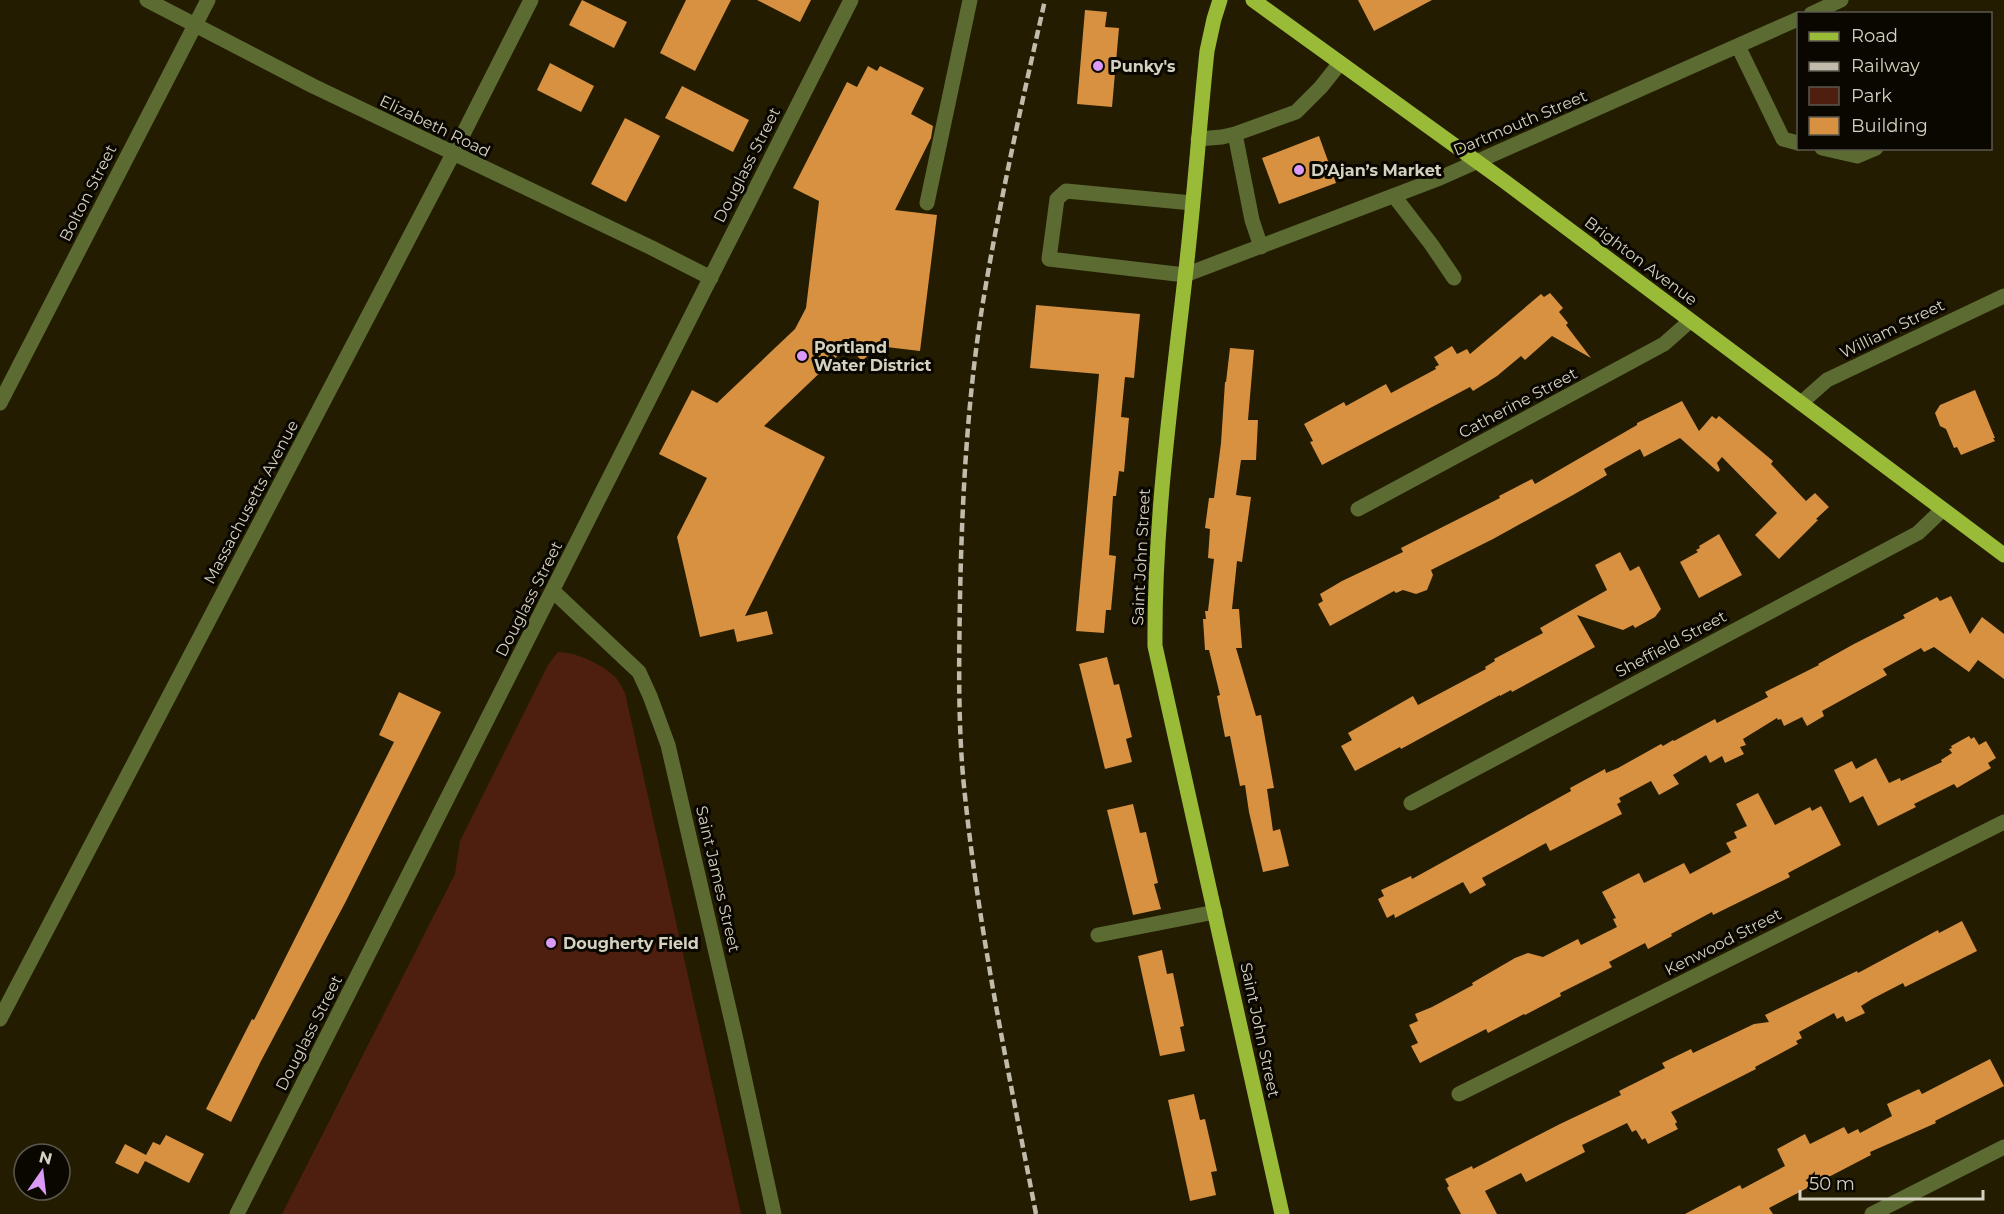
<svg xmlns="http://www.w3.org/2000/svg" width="2004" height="1214" font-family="Montserrat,sans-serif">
<rect width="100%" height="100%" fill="#231c01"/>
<path fill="#4e1f0f" d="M 558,652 C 576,652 602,664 615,677 C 619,681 622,688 625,693 L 741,1214 L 282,1214 L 455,874 L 460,841 L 548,665 Z"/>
<path fill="#d79141" d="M 582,0 L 627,22 L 614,48 L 569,25 Z
M 686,0 L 731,0 L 695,71 L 660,53 Z
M 757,0 L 811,0 L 800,22 Z
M 1358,0 L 1432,0 L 1374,31 Z
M 1085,10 L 1107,12 L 1105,27 L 1119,28 L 1112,107 L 1077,104 Z
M 550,63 L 594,86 L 581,112 L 537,90 Z
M 868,66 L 877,71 L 880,66 L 924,88 L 911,114 L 933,126 L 931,138 L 895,210 L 937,215 L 920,351 L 878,346 L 862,361 L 848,346 L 764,426 L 825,457 L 745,616 L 767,611 L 773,634 L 737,642 L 734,629 L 700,637 L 677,537 L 707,478 L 659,454 L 692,390 L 717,403 L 795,329 L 806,308 L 819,201 L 793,188 L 847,82 L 857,87 Z
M 682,86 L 749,120 L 733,152 L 665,118 Z
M 625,118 L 660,136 L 626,202 L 591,184 Z
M 1319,136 L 1336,183 L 1279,204 L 1262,158 Z
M 1550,293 L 1563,308 L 1559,312 L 1568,323 L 1566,325 L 1591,358 L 1552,336 L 1525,360 L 1521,356 L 1497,376 L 1473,391 L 1470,387 L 1322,465 L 1310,442 L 1313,441 L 1304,424 L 1344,402 L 1346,406 L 1386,384 L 1391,393 L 1436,369 L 1435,367 L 1439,365 L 1434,357 L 1452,346 L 1457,354 L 1467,349 L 1470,354 L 1541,294 L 1544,297 Z
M 1036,305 L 1140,314 L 1134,378 L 1125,377 L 1121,417 L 1129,418 L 1124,472 L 1119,471 L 1116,496 L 1113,496 L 1109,555 L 1116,556 L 1111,610 L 1106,610 L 1104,633 L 1076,631 L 1099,374 L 1030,368 Z
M 1230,348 L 1254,350 L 1248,420 L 1258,420 L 1256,460 L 1241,460 L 1236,495 L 1251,497 L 1242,562 L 1237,561 L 1232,609 L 1239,609 L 1242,648 L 1236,648 L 1256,716 L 1261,715 L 1274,788 L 1267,789 L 1273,831 L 1280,829 L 1289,866 L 1263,872 L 1249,812 L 1245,785 L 1240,786 L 1230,736 L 1225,737 L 1217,696 L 1220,695 L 1209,650 L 1205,650 L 1203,619 L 1206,619 L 1205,611 L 1208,611 L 1214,559 L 1208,558 L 1210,529 L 1205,528 L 1209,498 L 1214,498 L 1221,443 L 1225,382 L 1226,382 Z
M 1975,390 L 1995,438 L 1993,438 L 1995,441 L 1961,455 L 1957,447 L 1954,448 L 1946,429 L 1940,426 L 1935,413 L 1940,405 Z
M 1682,401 L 1699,431 L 1712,416 L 1716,419 L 1719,416 L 1773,461 L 1771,464 L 1806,501 L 1815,493 L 1829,507 L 1816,519 L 1818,520 L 1779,559 L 1755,535 L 1777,513 L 1722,457 L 1717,463 L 1720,470 L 1718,472 L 1680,438 L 1644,457 L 1640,449 L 1604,469 L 1607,475 L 1573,495 L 1493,539 L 1431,570 L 1433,575 L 1427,590 L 1416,594 L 1403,590 L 1396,593 L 1394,591 L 1330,626 L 1318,604 L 1323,601 L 1320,594 L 1342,581 L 1403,552 L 1401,548 L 1500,498 L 1499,496 L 1532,479 L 1535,484 L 1637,425 L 1637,423 Z
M 1719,534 L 1742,575 L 1699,598 L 1680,562 L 1698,552 L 1696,550 L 1700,548 L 1699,546 Z
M 1620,552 L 1630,571 L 1639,566 L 1661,609 L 1655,617 L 1635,628 L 1633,625 L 1623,630 L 1577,615 L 1595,647 L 1512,692 L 1511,690 L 1500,696 L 1500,695 L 1401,749 L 1400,747 L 1355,771 L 1341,746 L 1352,740 L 1348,733 L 1413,696 L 1418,705 L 1486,669 L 1485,667 L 1495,661 L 1494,659 L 1543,633 L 1540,628 L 1607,590 L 1595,565 Z
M 1951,596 L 1970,634 L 1982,617 L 2004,634 L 2004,679 L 1978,660 L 1969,672 L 1934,647 L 1924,652 L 1921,648 L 1883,669 L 1887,675 L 1822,711 L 1824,716 L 1807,726 L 1802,717 L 1784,726 L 1781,719 L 1778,720 L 1777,718 L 1743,739 L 1746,745 L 1740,747 L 1744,754 L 1725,763 L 1722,756 L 1710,763 L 1706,755 L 1673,775 L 1679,784 L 1659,795 L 1651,781 L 1619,798 L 1621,802 L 1617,804 L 1622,814 L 1550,851 L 1546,843 L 1482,878 L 1486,885 L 1470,894 L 1463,882 L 1395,918 L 1394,914 L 1387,918 L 1378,899 L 1384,896 L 1381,890 L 1411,876 L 1412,879 L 1571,791 L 1570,788 L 1605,769 L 1606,773 L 1618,768 L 1661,744 L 1663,746 L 1673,740 L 1674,741 L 1715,719 L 1717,723 L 1768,697 L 1765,692 L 1819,665 L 1818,664 L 1854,644 L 1905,618 L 1903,615 L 1937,597 L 1940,601 Z
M 1107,657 L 1114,685 L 1119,684 L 1132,737 L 1126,739 L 1132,762 L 1105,769 L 1079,664 Z
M 399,692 L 441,712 L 345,903 L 261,1061 L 231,1122 L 206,1109 L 252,1019 L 254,1020 L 394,742 L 379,735 Z
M 1969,736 L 1971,739 L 1974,737 L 1979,745 L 1986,741 L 1996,758 L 1988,763 L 1991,768 L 1957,788 L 1954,784 L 1914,804 L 1916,807 L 1878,826 L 1863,796 L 1850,803 L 1834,770 L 1852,761 L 1856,769 L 1876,758 L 1889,783 L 1900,778 L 1901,781 L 1942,762 L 1941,760 L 1952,753 L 1949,749 L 1952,748 L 1951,746 Z
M 1758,793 L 1775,825 L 1810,807 L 1812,811 L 1821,806 L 1841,845 L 1788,873 L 1790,877 L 1713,915 L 1712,912 L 1671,934 L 1672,936 L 1648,949 L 1645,943 L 1609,962 L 1612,967 L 1560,993 L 1561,996 L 1525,1015 L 1524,1014 L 1488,1033 L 1486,1029 L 1420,1063 L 1411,1046 L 1418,1043 L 1409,1025 L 1418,1021 L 1415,1014 L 1432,1007 L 1473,985 L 1472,983 L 1515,958 L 1528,953 L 1543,957 L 1578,939 L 1581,945 L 1617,927 L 1613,919 L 1616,918 L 1602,892 L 1639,873 L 1644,883 L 1684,863 L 1690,874 L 1731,852 L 1726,843 L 1737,838 L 1734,832 L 1747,826 L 1736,804 Z
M 1133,804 L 1140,833 L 1146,832 L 1158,883 L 1154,884 L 1161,909 L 1133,915 L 1107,810 Z
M 1962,921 L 1977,951 L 1905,987 L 1903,983 L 1872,999 L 1861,1006 L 1865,1013 L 1846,1022 L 1843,1016 L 1837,1019 L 1834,1013 L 1799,1032 L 1802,1038 L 1796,1041 L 1798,1044 L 1755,1067 L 1756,1069 L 1671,1112 L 1677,1122 L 1675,1124 L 1678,1129 L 1648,1144 L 1645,1138 L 1642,1140 L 1636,1130 L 1632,1132 L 1627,1123 L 1582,1145 L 1585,1152 L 1526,1182 L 1521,1173 L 1485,1191 L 1497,1214 L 1461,1214 L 1447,1188 L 1449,1186 L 1445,1179 L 1472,1166 L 1473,1169 L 1560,1124 L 1621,1095 L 1619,1091 L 1665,1068 L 1662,1063 L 1691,1049 L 1693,1053 L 1754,1024 L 1769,1022 L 1765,1015 L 1857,971 L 1858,973 L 1938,930 L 1939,933 Z
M 1162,950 L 1167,974 L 1173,973 L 1184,1026 L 1180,1027 L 1185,1051 L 1160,1056 L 1138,956 Z
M 1990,1059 L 2004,1086 L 1935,1121 L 1936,1123 L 1870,1152 L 1871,1155 L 1769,1208 L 1773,1214 L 1685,1214 L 1740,1185 L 1742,1189 L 1785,1166 L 1777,1149 L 1805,1134 L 1810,1144 L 1844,1127 L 1848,1134 L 1858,1129 L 1860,1133 L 1892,1116 L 1887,1104 L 1919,1089 L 1922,1094 Z
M 1194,1094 L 1200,1120 L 1205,1119 L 1217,1171 L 1211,1172 L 1216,1195 L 1190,1201 L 1168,1100 Z
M 166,1135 L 204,1154 L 189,1183 L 145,1161 L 138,1174 L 115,1163 L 125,1144 L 146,1155 L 153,1142 L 160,1145 Z"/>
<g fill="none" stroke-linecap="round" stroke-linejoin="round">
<path stroke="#5b6b32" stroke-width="15" d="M 147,0 L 313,86 L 652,248 L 711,278
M 1811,14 L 1841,0
M 1738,46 L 1783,139 L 1798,143
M 1235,134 L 1252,220 L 1261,247
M 1198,139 L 1222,137 L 1235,134 L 1296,112 L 1321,87 L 1340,63
M 1822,148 L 1857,156 L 1876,148
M 1394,196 L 1431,244 L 1454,278
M 927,203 L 970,0
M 1192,203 L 1066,191 L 1057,199 L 1049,259 L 1185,275 L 1440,178 L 1798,19
M 0,403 L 208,0
M 1801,403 L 1827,380 L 2004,296
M 1358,509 L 1664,344 L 1690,321
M 553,591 L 639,672 L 650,696 L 668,745 L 735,1035 L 774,1214
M 1411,803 L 1918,533 L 1942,510
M 1098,935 L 1215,912
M 0,1019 L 453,154 L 531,0
M 1459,1094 L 2004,822
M 237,1214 L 851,0
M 1872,1214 L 2004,1147"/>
<path stroke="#9abb38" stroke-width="15" d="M 1220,0 L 1214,19 L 1207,51 C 1199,127 1194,203 1185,278 C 1171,401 1154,523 1155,646 L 1282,1214
M 1253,0 L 1504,181 L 2004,555"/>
<path stroke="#c0bbaa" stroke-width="4.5" stroke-dasharray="9 4.5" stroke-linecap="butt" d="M 1036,1214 C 1008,1069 977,924 963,776 C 958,717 959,657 960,597 C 962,501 967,403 982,308 C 999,204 1022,102 1045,0"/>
</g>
<g fill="#da9af6" stroke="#0a0701" stroke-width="2">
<circle cx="1098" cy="66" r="6"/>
<circle cx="1299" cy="170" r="6"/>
<circle cx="802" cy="356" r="6"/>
<circle cx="551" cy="943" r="6"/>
</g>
<g text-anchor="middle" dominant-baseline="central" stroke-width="6" stroke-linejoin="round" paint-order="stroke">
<g font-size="16" font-weight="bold" fill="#d5d1c1" stroke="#0a0701" text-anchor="start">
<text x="1110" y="66">Punky's</text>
<text x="1311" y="170">D’Ajan’s Market</text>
<text x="814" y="347">Portland<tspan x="814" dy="18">Water District</tspan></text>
<text x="563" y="943">Dougherty Field</text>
</g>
<g font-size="16" fill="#d5d1c1" stroke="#0a0701">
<text transform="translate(1520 123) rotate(-23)">Dartmouth Street</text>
<text transform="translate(435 126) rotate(26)">Elizabeth Road</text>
<text transform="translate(747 165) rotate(-63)">Douglass Street</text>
<text transform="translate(88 193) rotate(-63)">Bolton Street</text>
<text transform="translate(1641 261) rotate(37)">Brighton Avenue</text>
<text transform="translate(1892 329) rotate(-26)">William Street</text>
<text transform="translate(1518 403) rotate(-28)">Catherine Street</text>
<text transform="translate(251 502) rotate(-62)">Massachusetts Avenue</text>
<text transform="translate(1141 557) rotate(-87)">Saint John Street</text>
<text transform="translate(529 599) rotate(-63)">Douglass Street</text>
<text transform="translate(1671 644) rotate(-28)">Sheffield Street</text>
<text transform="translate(718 879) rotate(77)">Saint James Street</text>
<text transform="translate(1723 942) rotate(-27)">Kenwood Street</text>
<text transform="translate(1260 1030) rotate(78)">Saint John Street</text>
<text transform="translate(309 1033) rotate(-63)">Douglass Street</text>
</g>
</g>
<rect x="1797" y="12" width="195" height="138" fill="#0a0701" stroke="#5b584e" stroke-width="1.5"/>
<rect x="1809" y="32" width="30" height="9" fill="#9abb38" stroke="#5b584e" stroke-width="1.5"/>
<text x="1851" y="42" font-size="18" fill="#d5d1c1">Road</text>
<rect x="1809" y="62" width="30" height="9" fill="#c0bbaa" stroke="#5b584e" stroke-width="1.5"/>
<text x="1851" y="72" font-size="18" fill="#d5d1c1">Railway</text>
<rect x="1809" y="87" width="30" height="18" fill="#4e1f0f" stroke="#5b584e" stroke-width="1.5"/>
<text x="1851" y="102" font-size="18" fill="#d5d1c1">Park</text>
<rect x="1809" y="117" width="30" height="18" fill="#d79141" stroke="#5b584e" stroke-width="1.5"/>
<text x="1851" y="132" font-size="18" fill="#d5d1c1">Building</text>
<g transform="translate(42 1172) rotate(14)"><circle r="28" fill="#0a0701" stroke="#5b584e" stroke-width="1.5"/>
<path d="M0-4.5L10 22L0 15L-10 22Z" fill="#da9af6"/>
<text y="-9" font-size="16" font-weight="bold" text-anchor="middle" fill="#d5d1c1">N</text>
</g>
<path d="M1800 1190v9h183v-9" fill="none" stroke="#d5d1c1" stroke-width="3"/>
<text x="1809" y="1190" font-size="18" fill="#d5d1c1" stroke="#0a0701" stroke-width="4.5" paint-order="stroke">50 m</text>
</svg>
